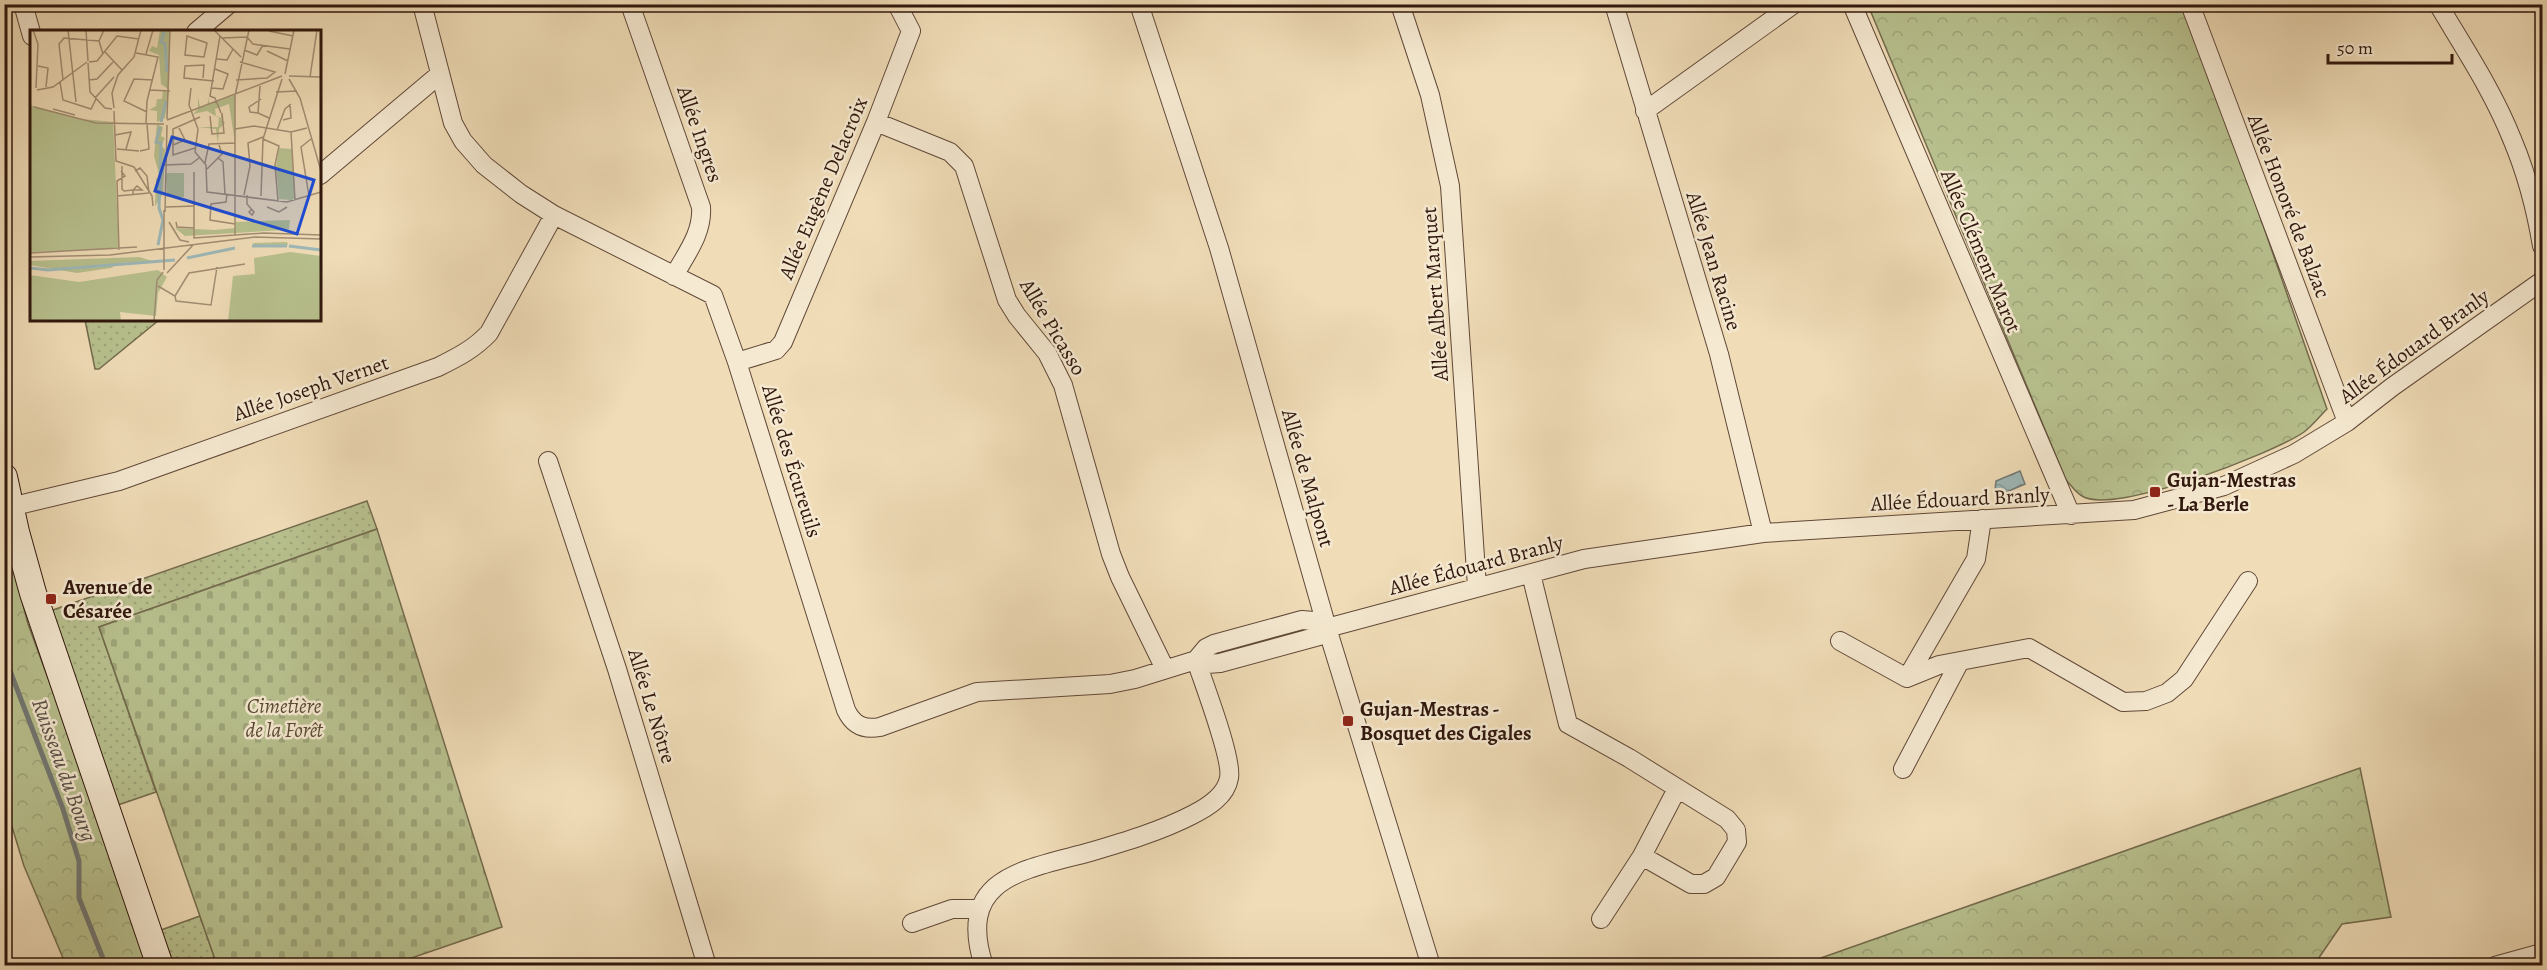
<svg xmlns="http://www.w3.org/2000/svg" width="2547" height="970" font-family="Alegreya,serif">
<defs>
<pattern id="grass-dots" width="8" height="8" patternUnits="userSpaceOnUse" patternTransform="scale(1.5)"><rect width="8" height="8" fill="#b8c18f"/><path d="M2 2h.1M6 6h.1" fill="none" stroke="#9ea57a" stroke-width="1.8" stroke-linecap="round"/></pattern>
<pattern id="forest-crowns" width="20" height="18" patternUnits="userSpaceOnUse" patternTransform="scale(1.5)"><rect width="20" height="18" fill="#b8c18f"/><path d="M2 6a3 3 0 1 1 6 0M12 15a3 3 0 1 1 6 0" fill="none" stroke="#9ea57a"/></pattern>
<pattern id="cemetery-stones" width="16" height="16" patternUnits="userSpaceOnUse" patternTransform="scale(1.5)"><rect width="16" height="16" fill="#b8c18f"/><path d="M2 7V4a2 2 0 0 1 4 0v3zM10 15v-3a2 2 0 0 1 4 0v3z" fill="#9ea57a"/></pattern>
<pattern id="water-waves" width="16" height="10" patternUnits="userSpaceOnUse" patternTransform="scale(1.5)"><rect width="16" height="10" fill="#9eb9b9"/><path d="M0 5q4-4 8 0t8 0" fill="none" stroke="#889e9e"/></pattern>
</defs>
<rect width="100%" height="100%" fill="#f0ddb8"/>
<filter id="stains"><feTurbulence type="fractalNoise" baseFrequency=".00333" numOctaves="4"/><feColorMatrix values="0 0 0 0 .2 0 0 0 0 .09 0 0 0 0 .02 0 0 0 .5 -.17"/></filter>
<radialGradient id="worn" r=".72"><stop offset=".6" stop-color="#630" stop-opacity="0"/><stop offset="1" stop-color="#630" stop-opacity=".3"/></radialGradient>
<path fill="url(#grass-dots)" stroke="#746c4e" stroke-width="1.5" d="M 85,320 L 159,320 L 99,369 L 95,369 Z
M 367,501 L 377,529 L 99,627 L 156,792 L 118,805 L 50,611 Z
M 200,916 L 217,965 L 174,965 L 161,930 Z"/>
<path fill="url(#forest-crowns)" stroke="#746c4e" stroke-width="1.5" d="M 1868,5 L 2181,5 L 2247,179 L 2327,409 C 2320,416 2312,426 2304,432 C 2274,453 2113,516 2082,496 C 2076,493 2071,485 2066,480 Z
M 4,533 L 28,624 L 93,800 L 149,965 L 66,965 L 24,866 L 5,804 L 5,752 L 7,751 L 10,721 L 4,715 Z
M 2360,768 L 2391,917 L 2342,924 L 2314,965 L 1801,965 Z"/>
<path fill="url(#cemetery-stones)" stroke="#746c4e" stroke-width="1.5" d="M 377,529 L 502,927 L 391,965 L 217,965 L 99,627 Z"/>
<path fill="url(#water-waves)" stroke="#727874" stroke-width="1.5" d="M 2020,471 L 2025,484 L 2002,494 L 1995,490 L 1996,481 Z"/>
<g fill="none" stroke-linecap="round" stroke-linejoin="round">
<path stroke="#727874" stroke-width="5" d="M 4,655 L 63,809 L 79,861 L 79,898 L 106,966"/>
<defs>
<path id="street" d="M 23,4 L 32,36
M 422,4 L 453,123 L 463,141 L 484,165 L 521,194 L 554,215 L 713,295 L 737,362 L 846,710 C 853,725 864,730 880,727 L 977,692 L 1110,684 L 1135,679 L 1196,660 L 1206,648 L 1214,644 L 1302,620 L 1314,621 L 1327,628
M 630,4 L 701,207 C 703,233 686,254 674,276
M 1139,4 L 1219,248 L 1327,628 L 1431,966
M 1400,4 L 1430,95 L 1450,186 L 1477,587
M 1614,4 L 1719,354 L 1763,533
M 1852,4 L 2071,515
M 2190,4 L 2347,422
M 2438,4 C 2464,48 2493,91 2512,139 C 2526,172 2536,210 2542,246
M 196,32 L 229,4
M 1645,111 L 1794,4
M 876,122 L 950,152 L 964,166 L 1007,300 L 1017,316 L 1047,353 L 1063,385 L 1111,554 L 1120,577 L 1165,669
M 320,175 L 440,74
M 737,362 L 776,350 L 783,342 L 876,122 L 911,31 L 897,4
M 548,461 L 617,669 L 707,966
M 10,507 L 119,481 L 438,367 C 458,357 474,349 489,333 L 554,215
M 1531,574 L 1568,724 L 1629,758 L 1727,819 L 1736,830 L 1737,842 L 1716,877 L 1704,884 L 1691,884 L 1642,856 L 1677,789
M 1327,628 L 1584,559 L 1763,533 L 2134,510 L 2224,486 L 2294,454 L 2347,422 L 2392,387 L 2542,281
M 1840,641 L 1907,678 L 1976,559 L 1982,519
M 1196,660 L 1207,664 L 1220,663 L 1319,636 L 1327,628
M 1907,678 L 1939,665 L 2029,648 L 2123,702 L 2146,701 L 2167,693 L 2184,679 L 2248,581
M 1903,769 L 1960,661
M 1601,919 L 1642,856
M 912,923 L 952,909 L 980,909
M 984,966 C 955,877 1024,870 1090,852 C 1124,842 1161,831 1192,815 C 1208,807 1226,796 1229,778 C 1233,759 1203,682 1196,660
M 2495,966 L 2542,953"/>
<path id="secondary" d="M 4,477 L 16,532 L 33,593 L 160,966"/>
</defs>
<use href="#street" stroke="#604838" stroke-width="20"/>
<use href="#secondary" stroke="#30170d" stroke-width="28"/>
<use href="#street" stroke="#f5e9d1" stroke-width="18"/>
<use href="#secondary" stroke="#f5e9d1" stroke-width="26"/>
</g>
<g fill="#8f2418" stroke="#f5e9d1" stroke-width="2">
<rect x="2149" y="486" width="12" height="12" rx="3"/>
<rect x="45" y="593" width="12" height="12" rx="3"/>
<rect x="1342" y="715" width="12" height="12" rx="3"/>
</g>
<g text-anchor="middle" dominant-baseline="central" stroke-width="5" stroke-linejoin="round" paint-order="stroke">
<g font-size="21" fill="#30170d" stroke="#f5e9d1">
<text transform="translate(700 134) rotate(71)">Allée Ingres</text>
<text transform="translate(823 188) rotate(-67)">Allée Eugène Delacroix</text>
<text transform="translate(2289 206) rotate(69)">Allée Honoré de Balzac</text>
<text transform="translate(1981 251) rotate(67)">Allée Clément Marot</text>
<text transform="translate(1714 261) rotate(73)">Allée Jean Racine</text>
<text transform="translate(1435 294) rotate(-94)">Allée Albert Marquet</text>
<text transform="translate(1053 327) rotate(59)">Allée Picasso</text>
<text transform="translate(2414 346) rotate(-36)">Allée Édouard Branly</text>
<text transform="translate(311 388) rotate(-19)">Allée Joseph Vernet</text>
<text transform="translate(792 461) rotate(73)">Allée des Écureuils</text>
<text transform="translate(1308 478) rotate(74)">Allée de Malpont</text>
<text transform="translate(1960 499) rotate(-3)">Allée Édouard Branly</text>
<text transform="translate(1476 565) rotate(-15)">Allée Édouard Branly</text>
<text transform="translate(652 706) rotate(73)">Allée Le Nôtre</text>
</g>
<g font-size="21" font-weight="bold" fill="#30170d" stroke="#f5e9d1" text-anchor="start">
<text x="2167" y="480">Gujan-Mestras<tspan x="2167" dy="24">- La Berle</tspan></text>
<text x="63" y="587">Avenue de<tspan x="63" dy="24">Césarée</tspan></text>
<text x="1360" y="709">Gujan-Mestras -<tspan x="1360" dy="24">Bosquet des Cigales</tspan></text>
</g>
<g font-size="21" font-style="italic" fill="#594a34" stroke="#f5e9d1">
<text x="284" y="706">Cimetière<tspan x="284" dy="24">de la Forêt</tspan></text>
</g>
<g font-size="22" font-style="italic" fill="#565049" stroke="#f5e9d1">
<text transform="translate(64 770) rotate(70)">Ruisseau du Bourg</text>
</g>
</g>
<g transform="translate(30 30)">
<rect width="291" height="291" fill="#f0ddb8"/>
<path d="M 205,65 L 205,113 L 199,74 L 185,79 L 186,86 L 191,88 L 195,93 L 189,99 L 188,114 L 186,99 L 168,97 L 188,97 L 189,88 L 177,81 L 163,84 L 168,79 L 168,67 L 170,77 L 177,76 L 179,67 L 179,74 Z" fill="#b8c18f"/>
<path d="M 130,0 L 140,0 L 139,60 L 131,54 L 129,25 L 119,21 L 122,16 L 127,18 ZM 133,61 L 139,62 L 135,88 L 127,92 L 127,81 L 119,80 L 126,76 L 127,69 L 132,69 ZM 0,75 L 52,89 L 83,92 L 89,219 L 0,222 ZM 127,94 L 133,97 L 131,106 L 135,108 L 131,116 L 135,119 L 133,164 L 125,176 L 126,149 L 130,147 L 124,126 ZM 249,118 L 262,119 L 265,169 L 261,170 L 249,169 L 246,137 ZM 260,190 L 259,199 L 254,200 L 155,206 L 145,198 L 185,200 L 205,198 L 205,192 ZM 257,212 L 258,215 L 224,217 L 223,213 ZM 260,222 L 291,226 L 291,291 L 198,291 L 203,246 L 225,244 L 224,228 ZM 109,227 L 122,231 L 88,233 L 81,238 L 47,243 L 0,235 L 0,231 ZM 128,240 L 137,247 L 128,263 L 126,286 L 90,282 L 91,291 L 0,291 L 0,245 L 49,252 Z" fill="#b8c18f"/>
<path d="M 136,143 L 154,143 L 154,167 L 137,167 Z" fill="#b8c18f"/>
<path fill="none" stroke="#9eb9b9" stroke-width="3" d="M 135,0 L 131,12 L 135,14 L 137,42M 131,92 L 136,71M 128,215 L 133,190 L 129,178 L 131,113 L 126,112 L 130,97M 222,216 L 257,216M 259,216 L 291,220M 157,228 L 205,218M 0,238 L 18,240 L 145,230"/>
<path fill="none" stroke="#a38e74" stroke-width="1.5" d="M 3,0 L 8,14 L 6,58M 38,0 L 46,72M 56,0 L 58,31M 184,0 L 211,27M 239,1 L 263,6M 157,6 L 177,13 L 174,27 L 155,25 ZM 190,6 L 180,66 L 185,68 L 191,83M 192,8 L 217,7 L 223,14 L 260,19M 214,20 L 227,25 L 233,15M 237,21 L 258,31M 75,22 L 92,40M 106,23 L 128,27 L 117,71 L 116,93M 73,24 L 69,11 L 74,0M 116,24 L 123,0M 187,29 L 197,30 L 203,19M 59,32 L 67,31 L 87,6 L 109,9M 58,33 L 60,62 L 75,78 L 82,79M 8,36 L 18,38 L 16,57M 255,44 L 264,0M 259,46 L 291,47M 280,47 L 287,0M 173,48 L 174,35 L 155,36 L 154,48 L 184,51M 259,49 L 270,68 L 291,141M 33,50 L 29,14 L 34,8 L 69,11M 59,50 L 67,49 L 83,32M 206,50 L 237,48 L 245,42 L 210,32M 30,52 L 33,70 L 61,79 L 66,69M 230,56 L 228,83 L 239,88M 161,58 L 159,75 L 168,99 L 165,122 L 176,135 L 177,162 L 257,172 L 291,162M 182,58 L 193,59 L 198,44 L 185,39M 7,60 L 23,57 L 57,32M 120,60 L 140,61M 246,62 L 267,61M 65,68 L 84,47M 4,77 L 66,93 L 134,94M 84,78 L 82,63 L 88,45 L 104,27 L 111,0M 23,79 L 45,85M 84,81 L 86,131 L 104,137 L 122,166 L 123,176M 117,82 L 94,71 L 104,49 L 123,50M 228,83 L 220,82 L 219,77 L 231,69M 180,86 L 182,104 L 194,103 L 192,83 L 192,88M 137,89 L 140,0M 137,90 L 252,46M 253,90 L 261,88 L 260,74M 205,99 L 224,96 L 261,102 L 277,98M 247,100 L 255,79 L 261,74M 261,102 L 265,170M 85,105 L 101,102 L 96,119M 233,109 L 249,116 L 245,135 L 248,171M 143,115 L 155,110 L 148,96M 165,118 L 143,125 L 143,99 L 170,87M 87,119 L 109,121M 110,121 L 119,119 L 117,94M 188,128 L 193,132 L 195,164M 175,133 L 179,114 L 205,113M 134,135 L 161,134 L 169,128M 92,136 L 92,159 L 94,161 L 103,160 L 112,160 L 107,156 L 103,160 L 103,165M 177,139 L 192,124 L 189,115M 105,141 L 110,138 L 117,146 L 119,163M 164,142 L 164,208 L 234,203 L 291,205M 197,164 L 196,172 L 181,174 L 180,190 L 205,194M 214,165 L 220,136 L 218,113 L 233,107M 217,165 L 217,174 L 224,182 L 222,185 L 219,182 L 222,179M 87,166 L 119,163M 231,166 L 233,109 L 252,49M 279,166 L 271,117 L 281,109M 136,177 L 165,176M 237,177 L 249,182 L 257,177M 134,180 L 134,240M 135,182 L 137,95M 139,192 L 150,210 L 159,212M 146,192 L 147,197 L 164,198M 205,205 L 205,66 L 219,0M 89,220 L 87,151 L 95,146 L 91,141M 0,223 L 107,217M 0,227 L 80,225 L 225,207 L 291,209M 137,243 L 163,215M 128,256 L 145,266 L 146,271 L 181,275 L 187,237M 145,266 L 159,243 L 215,234M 124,291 L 127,250 L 133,242"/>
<path fill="#1d4ed8" fill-opacity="0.15" stroke="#1d4ed8" stroke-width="3" d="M 142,107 L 284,150 L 267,204 L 125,161 Z"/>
<rect width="291" height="291" fill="none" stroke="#30170d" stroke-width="3"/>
</g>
<rect width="2547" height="970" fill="none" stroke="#f0ddb8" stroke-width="24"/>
<rect x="6" y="6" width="2535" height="958" fill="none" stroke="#30170d" stroke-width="3"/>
<rect x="12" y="12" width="2523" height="946" fill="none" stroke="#30170d" stroke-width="1.5"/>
<path d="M2328 54v9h124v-9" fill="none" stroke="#30170d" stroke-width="3"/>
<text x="2337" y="54" font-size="18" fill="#30170d" stroke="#f5e9d1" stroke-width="4.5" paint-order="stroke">50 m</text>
<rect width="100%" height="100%" filter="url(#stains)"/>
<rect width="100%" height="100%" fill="url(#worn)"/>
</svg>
